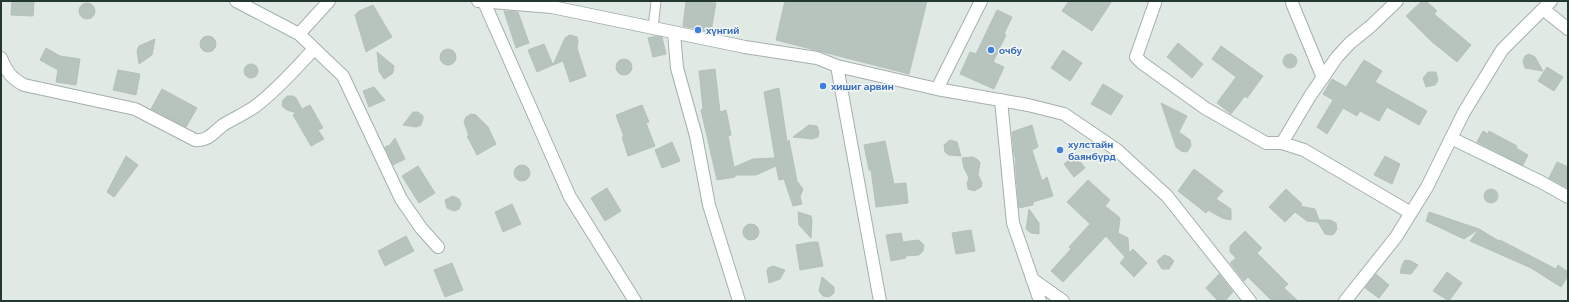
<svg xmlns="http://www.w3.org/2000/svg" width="1569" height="302" font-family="Raleway,sans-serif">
<rect width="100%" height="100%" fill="#e1e9e5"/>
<path fill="#b6c4bd" stroke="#b4c2bb" d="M 12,1 L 34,1 L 33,16 L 11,15 Z
M 686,1 L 716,3 L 711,32 L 683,26 Z
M 785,1 L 927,1 L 909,74 L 776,40 Z
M 1069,1 L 1112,1 L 1092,31 L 1062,11 Z
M 1422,1 L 1426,1 L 1437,11 L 1434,14 L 1471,45 L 1457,62 L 1431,41 L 1406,16 Z
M79 11a8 8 0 1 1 16 0a8 8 0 1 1-16 0Z
M 373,5 L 392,37 L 366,52 L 355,15 L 359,11 Z
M 997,10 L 1012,17 L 1004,34 L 1006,35 L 993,62 L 1004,67 L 994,89 L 960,74 L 970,52 L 976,54 Z
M 504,11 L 518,12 L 529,43 L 516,48 Z
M 570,35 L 577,37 L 578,41 L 577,48 L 586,76 L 570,82 L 563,61 L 553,65 L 565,38 Z
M 657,36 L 662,37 L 666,54 L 653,57 L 648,38 Z
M200 44a8 8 0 1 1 16 0a8 8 0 1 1-16 0Z
M 155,39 L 152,55 L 139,64 L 137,51 L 139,46 Z
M 1178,43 L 1203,64 L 1192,78 L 1167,57 Z
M 544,44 L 553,65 L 537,72 L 528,50 Z
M 1221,46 L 1263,76 L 1247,98 L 1245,96 L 1231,114 L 1217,103 L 1236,77 L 1212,59 Z
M 46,48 L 60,56 L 80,59 L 76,85 L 56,82 L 58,70 L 40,60 Z
M440 57a8 8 0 1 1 16 0a8 8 0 1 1-16 0Z
M 1063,50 L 1082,63 L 1070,81 L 1051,68 Z
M 377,52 L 394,66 L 393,72 L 392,74 L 384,79 L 379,71 Z
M1283 61a7 7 0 1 1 14 0a7 7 0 1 1-14 0Z
M 1529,54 L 1535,57 L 1543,71 L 1525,68 L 1523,61 L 1525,56 Z
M616 67a8 8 0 1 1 16 0a8 8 0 1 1-16 0Z
M 1364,60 L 1382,71 L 1375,82 L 1427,111 L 1419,125 L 1387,107 L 1379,121 L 1360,111 L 1357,116 L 1343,108 L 1327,134 L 1317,127 L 1333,100 L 1323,94 L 1332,79 L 1346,87 Z
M244 71a7 7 0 1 1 14 0a7 7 0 1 1-14 0Z
M 1547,67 L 1563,77 L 1554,91 L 1538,81 Z
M 715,69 L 720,112 L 726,110 L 731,135 L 728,136 L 734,167 L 753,159 L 775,158 L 764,92 L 779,88 L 787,142 L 789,140 L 797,181 L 803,189 L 800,197 L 802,204 L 793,206 L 784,179 L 779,180 L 776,166 L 756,175 L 735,175 L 735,177 L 717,180 L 701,110 L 703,109 L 699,71 Z
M 118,70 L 140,74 L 136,95 L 113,90 Z
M 1428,72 L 1436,72 L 1438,80 L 1435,85 L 1426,87 L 1423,78 Z
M 1103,84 L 1123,96 L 1111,115 L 1091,104 Z
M 374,87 L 385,100 L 369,107 L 363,91 Z
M 162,89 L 197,108 L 186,127 L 151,109 Z
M 287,96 L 293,96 L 296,98 L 302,109 L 310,105 L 323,128 L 318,130 L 324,139 L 311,146 L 293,115 L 296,113 L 287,110 L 282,106 L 283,100 Z
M 1161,103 L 1187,116 L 1179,132 L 1190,140 L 1191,146 L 1187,152 L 1181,151 L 1176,147 Z
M 642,105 L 649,122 L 646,123 L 655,146 L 628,156 L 622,137 L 624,137 L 616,115 Z
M 413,112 L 418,112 L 423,116 L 423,119 L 421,125 L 416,127 L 403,125 Z
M 471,114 L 476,115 L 488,127 L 496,144 L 477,155 L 467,136 L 469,136 L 464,122 L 466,117 Z
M 809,125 L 817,126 L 819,132 L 818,137 L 812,139 L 793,137 Z
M 1032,125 L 1038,147 L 1032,150 L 1042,181 L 1047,177 L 1053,196 L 1033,202 L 1033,205 L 1019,208 L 1015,161 L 1016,161 L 1014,154 L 1012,132 Z
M 1483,131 L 1488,134 L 1489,131 L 1517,146 L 1516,148 L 1528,155 L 1523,165 L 1477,142 Z
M 395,138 L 405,159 L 393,165 L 385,147 L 390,145 Z
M 950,140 L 957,142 L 961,156 L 949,155 L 945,152 L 944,145 Z
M 885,141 L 894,184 L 906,183 L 908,203 L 876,207 L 871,170 L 869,170 L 864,145 Z
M 672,142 L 680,161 L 662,168 L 655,150 Z
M 1075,155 L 1085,168 L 1074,177 L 1064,164 Z
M 126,156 L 138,165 L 114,197 L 107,192 Z
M 1385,156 L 1400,164 L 1392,184 L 1374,175 Z
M 973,157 L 978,160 L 980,163 L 978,175 L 982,183 L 981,187 L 974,191 L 968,189 L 967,183 L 969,178 L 964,168 L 962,158 Z
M 1557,162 L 1568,167 L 1568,188 L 1549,178 Z
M514 173a8 8 0 1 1 16 0a8 8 0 1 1-16 0Z
M 418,166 L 435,193 L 419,203 L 402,176 Z
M 1194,169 L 1223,191 L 1216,199 L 1231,209 L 1231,220 L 1222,218 L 1208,210 L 1206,213 L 1178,191 Z
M 1088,180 L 1110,200 L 1105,206 L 1119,217 L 1120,220 L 1118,233 L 1128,238 L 1129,253 L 1133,249 L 1147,263 L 1134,277 L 1120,263 L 1125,257 L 1106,236 L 1063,282 L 1051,271 L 1071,249 L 1069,247 L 1090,224 L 1067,202 Z
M 607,188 L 621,211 L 605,221 L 591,198 Z
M1484 196a7 7 0 1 1 14 0a7 7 0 1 1-14 0Z
M 1286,189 L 1302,204 L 1300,206 L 1315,209 L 1319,220 L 1330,220 L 1336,223 L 1337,229 L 1334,234 L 1331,235 L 1325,234 L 1318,222 L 1307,221 L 1295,212 L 1285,222 L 1269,207 Z
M 453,196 L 459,199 L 461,204 L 459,209 L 454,211 L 447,208 L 445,200 Z
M 512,204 L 521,224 L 503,232 L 495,212 Z
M 1029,209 L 1039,223 L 1039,234 L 1031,233 L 1026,229 Z
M 798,212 L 811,216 L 812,221 L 811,238 L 799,225 Z
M 1429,212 L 1479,229 L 1464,239 L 1426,221 Z
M743 232a8 8 0 1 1 16 0a8 8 0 1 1-16 0Z
M 1479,229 L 1499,241 L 1500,240 L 1556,269 L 1558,265 L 1568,272 L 1568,276 L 1561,287 L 1531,268 L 1470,241 Z
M 971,230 L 975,251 L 956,254 L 952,233 Z
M 1245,231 L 1262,248 L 1257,253 L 1288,284 L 1284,288 L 1298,301 L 1272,301 L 1248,277 L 1244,281 L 1230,263 L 1236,258 L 1230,252 L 1230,246 Z
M 901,233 L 903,242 L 918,240 L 920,241 L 924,245 L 923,251 L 919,255 L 905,256 L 906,258 L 891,261 L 886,235 Z
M 406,236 L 414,251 L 385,266 L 378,251 Z
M 812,242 L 818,242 L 823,266 L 800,270 L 796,245 Z
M 1164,255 L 1170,257 L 1174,261 L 1169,269 L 1162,269 L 1157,261 Z
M 1405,260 L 1411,261 L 1418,265 L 1411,274 L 1400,273 L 1402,265 Z
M 452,263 L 463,290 L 445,297 L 434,270 Z
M 773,266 L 785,270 L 780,279 L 769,283 L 767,271 L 768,268 Z
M 1447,272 L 1462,283 L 1449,301 L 1433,291 Z
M 1219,274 L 1233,292 L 1225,301 L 1218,301 L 1206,288 Z
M 1376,274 L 1389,285 L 1379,298 L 1365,288 Z
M 822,277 L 834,287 L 834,293 L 829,297 L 823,296 L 819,291 Z"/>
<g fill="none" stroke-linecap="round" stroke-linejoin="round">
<defs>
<path id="service" d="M 653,28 L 656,1"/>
<path id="minor" d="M 236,1 L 299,34 L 329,1
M 478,1 L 552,7 L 745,47 L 817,58 L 837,66 L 937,89 L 1028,105 L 1064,114 L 1117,150 L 1167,196 L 1250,301
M 1397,1 L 1371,26 L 1350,43 L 1337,57 L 1310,96 L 1282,143 L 1304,150 L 1411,213
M 484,2 L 570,197 L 635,301
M 1155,3 L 1136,57 L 1142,63 L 1205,108 L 1266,143 L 1282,143
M 1292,3 L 1323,78
M 1543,9 L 1568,29
M 674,33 L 677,68 L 696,136 L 709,205 L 739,301
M 299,34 L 343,76 L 401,199 L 421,228 L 438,247
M 1,58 C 6,71 12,79 24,85 L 135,109 L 195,140 C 207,142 214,132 223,125 C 234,118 247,113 257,105 C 278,89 296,68 314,49
M 837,66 L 880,301
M 937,89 L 981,1
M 1001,100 L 1013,223 L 1040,301
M 1451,138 L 1541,182 L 1568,197
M 1032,279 L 1063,301
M 1345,301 L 1396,237 L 1427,187 L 1464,112 L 1502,50 L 1551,1"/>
</defs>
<use href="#service" stroke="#a4b0ab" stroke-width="11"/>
<use href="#minor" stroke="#a4b0ab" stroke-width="14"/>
<use href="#service" stroke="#fff" stroke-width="9"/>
<use href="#minor" stroke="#fff" stroke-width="12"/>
</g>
<g fill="#3f7fe0" stroke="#f1f6f3" stroke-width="1.5">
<circle cx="698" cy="30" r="4"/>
<circle cx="991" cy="50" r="4"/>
<circle cx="823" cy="86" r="4"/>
<circle cx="1060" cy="150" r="4"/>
</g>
<g text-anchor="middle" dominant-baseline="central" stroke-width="3" stroke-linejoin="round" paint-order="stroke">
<g font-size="10" font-weight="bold" fill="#366cbe" stroke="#f1f6f3" text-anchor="start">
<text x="706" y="30">хүнгий</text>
<text x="999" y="50">очбу</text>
<text x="831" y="86">хишиг арвин</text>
<text x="1068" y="144">хулстайн<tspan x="1068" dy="12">баянбүрд</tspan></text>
</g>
</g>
<rect width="1569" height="302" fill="none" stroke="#233830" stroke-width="4"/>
</svg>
